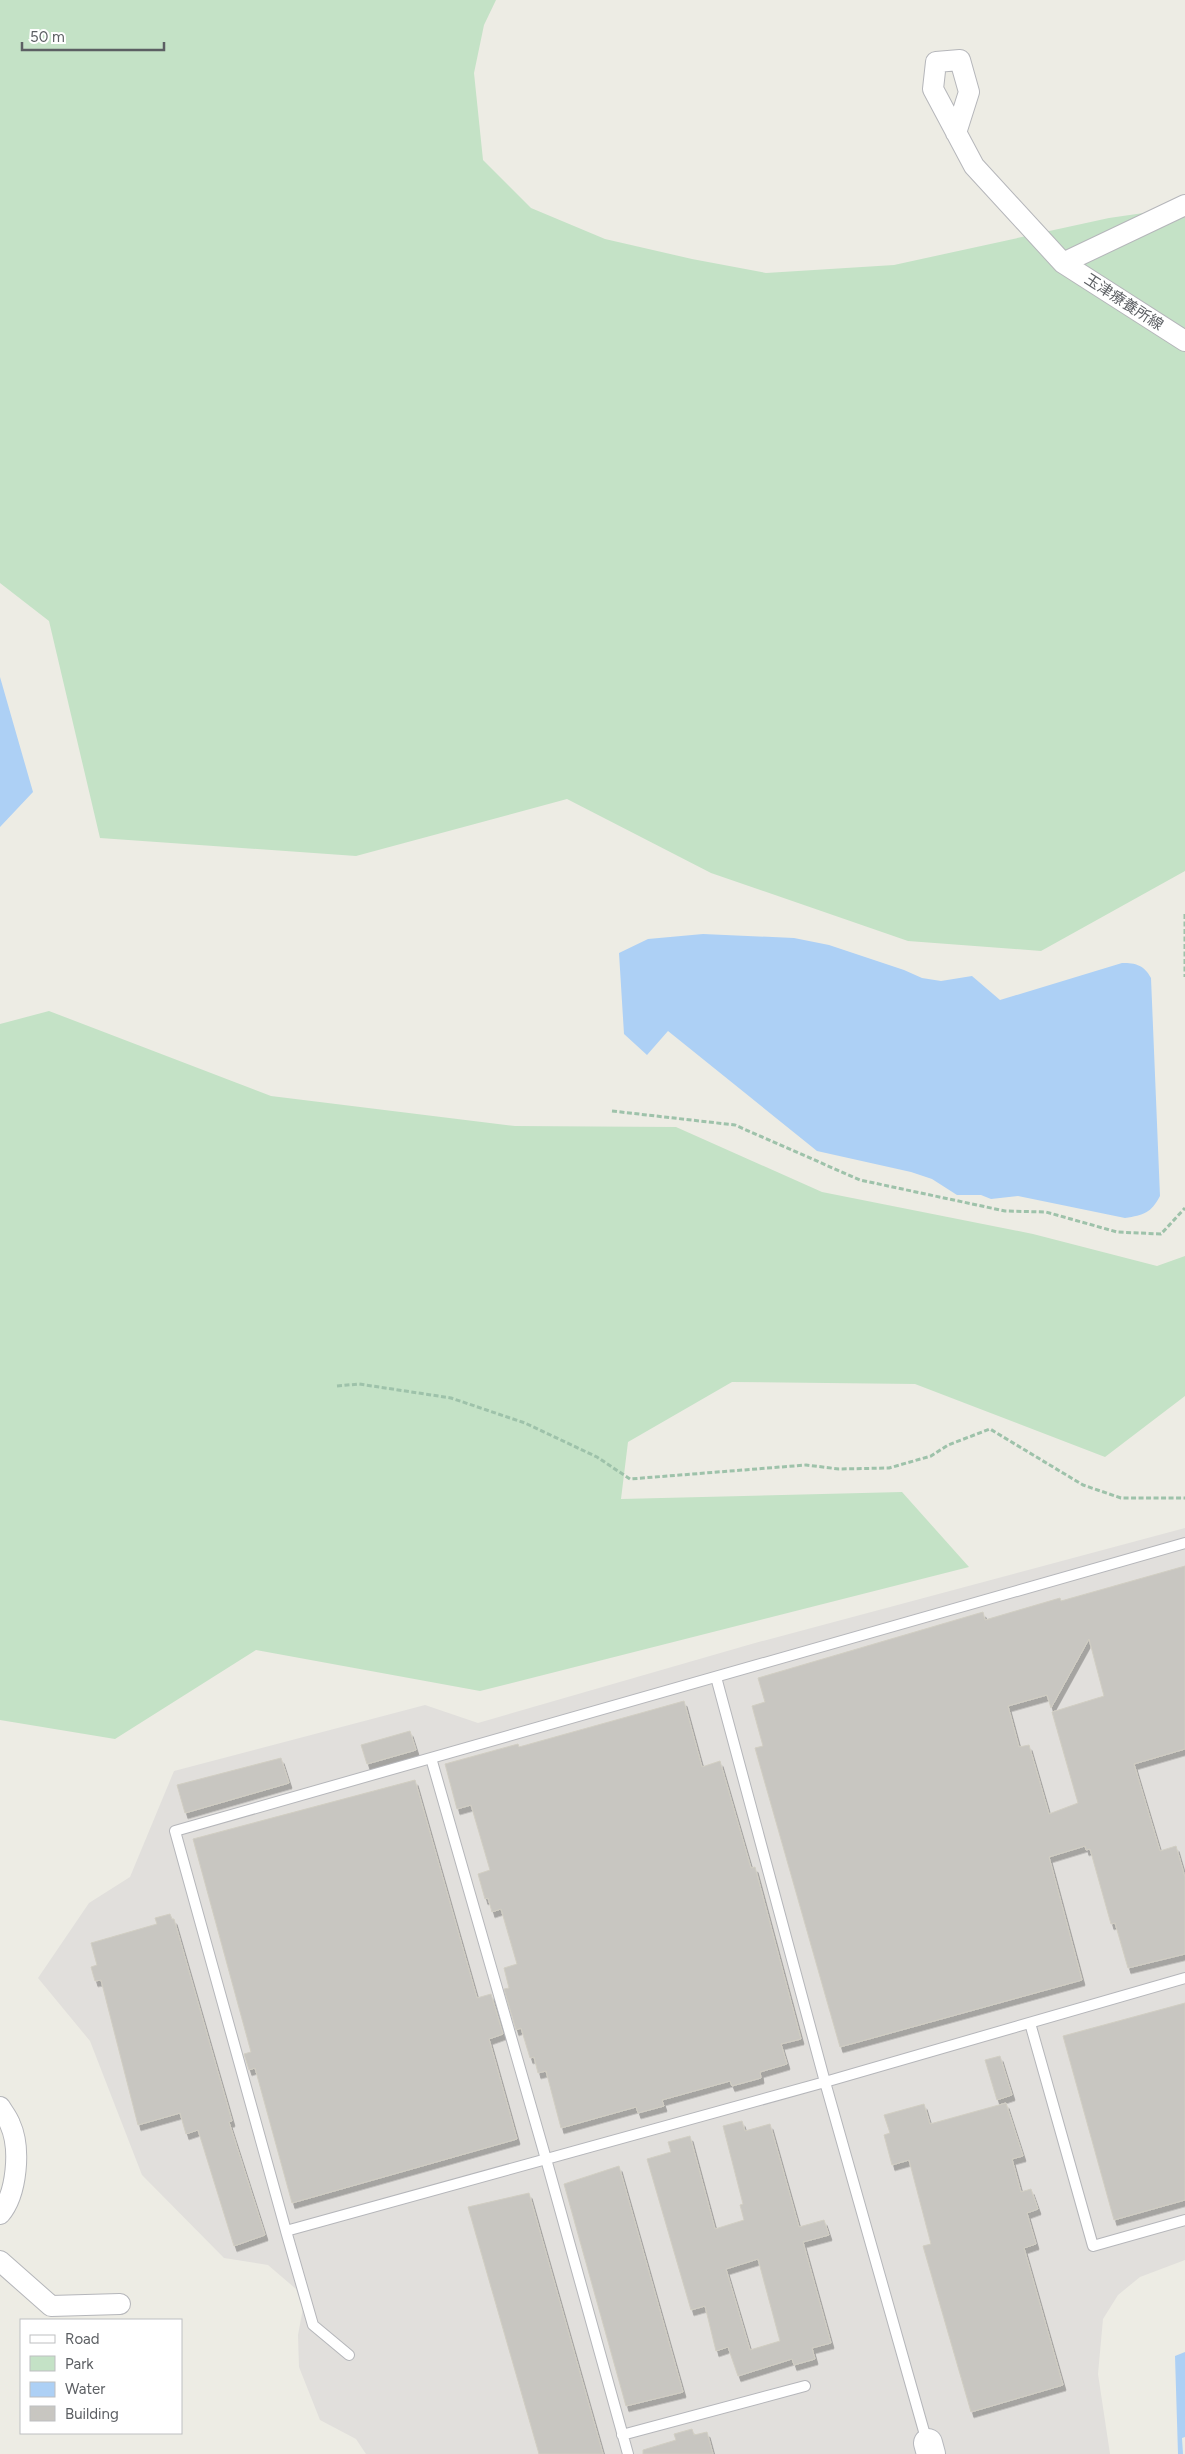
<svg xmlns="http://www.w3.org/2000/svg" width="1185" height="2454" font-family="Figtree,'Noto Sans JP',sans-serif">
<defs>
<filter id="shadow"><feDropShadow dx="3" dy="5.5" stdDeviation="0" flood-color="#0004"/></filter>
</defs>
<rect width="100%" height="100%" fill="#edece4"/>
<path fill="#e1dfdc" d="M 1185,1528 L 1185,2260 L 1140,2277 L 1118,2295 L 1103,2319 L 1098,2374 L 1110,2454 L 366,2454 L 356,2439 L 320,2420 L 299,2367 L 298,2335 L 303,2308 L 296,2289 L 268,2265 L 224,2258 L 142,2175 L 90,2041 L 38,1978 L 89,1903 L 130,1877 L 174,1771 L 425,1705 L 478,1723 L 755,1643 Z"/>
<path fill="#c4e2c6" d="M 0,0 L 496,0 L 484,25 L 474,73 L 483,160 L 531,208 L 605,239 L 692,259 L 766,273 L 894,265 L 1109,218 L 1185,207 L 1185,871 L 1041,951 L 908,941 L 711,873 L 567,799 L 356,856 L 100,838 L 49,621 L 0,583 Z
M 49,1011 L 271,1096 L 515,1126 L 676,1127 L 822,1192 L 1033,1234 L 1157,1266 L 1185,1256 L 1185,1396 L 1105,1457 L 915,1384 L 732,1382 L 628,1442 L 621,1499 L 902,1492 L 969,1567 L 480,1691 L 256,1650 L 115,1739 L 0,1720 L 0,1024 Z"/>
<path fill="#add0f5" d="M 0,677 L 33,792 L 0,827 Z
M 703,934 L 794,938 L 829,945 L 904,970 L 922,978 L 941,981 L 972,976 L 1000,1000 L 1122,963 C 1136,963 1144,965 1151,978 L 1160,1196 C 1151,1213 1144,1215 1125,1218 L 1018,1196 L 991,1199 L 981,1195 L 957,1195 L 932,1179 L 911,1172 L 817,1151 L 668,1031 L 647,1055 L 624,1034 L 619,953 L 648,939 Z
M 1185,2352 L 1185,2437 L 1182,2438 L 1183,2454 L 1178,2454 L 1175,2356 Z"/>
<path fill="#c8c6c1" stroke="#d1cec3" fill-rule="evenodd" filter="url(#shadow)" d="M 1185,1566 L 1185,1749 L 1134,1764 L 1160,1851 L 1176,1846 L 1185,1877 L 1185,1954 L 1128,1968 L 1115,1923 L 1111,1924 L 1090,1849 L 1086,1850 L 1085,1846 L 1049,1857 L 1082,1980 L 840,2047 L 755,1748 L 763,1746 L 752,1706 L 765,1702 L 758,1678 L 983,1612 L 985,1620 L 1060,1598 L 1061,1601 ZM 1089,1639 L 1104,1696 L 1052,1712 L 1078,1803 L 1049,1814 L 1029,1745 L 1019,1747 L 1008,1706 L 1047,1695 L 1051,1708 Z
M 684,1701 L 702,1767 L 720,1761 L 751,1868 L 755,1867 L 801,2039 L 781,2044 L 787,2064 L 760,2072 L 761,2078 L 732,2086 L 730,2081 L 662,2100 L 664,2106 L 638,2113 L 636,2107 L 561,2128 L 546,2071 L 538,2073 L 534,2057 L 530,2058 L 521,2028 L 516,2030 L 504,1989 L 509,1988 L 504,1968 L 517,1964 L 501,1909 L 492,1912 L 488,1898 L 485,1899 L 478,1874 L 490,1870 L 471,1805 L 457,1809 L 445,1764 L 518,1744 L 519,1747 Z
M 410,1731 L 416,1750 L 367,1764 L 361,1745 Z
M 281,1758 L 289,1783 L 185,1813 L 177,1785 Z
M 415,1780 L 477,1998 L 491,1994 L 503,2034 L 489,2039 L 517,2139 L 292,2203 L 255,2068 L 249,2070 L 244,2054 L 251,2052 L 193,1839 Z
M 170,1914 L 172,1919 L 174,1919 L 232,2121 L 229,2122 L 265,2235 L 234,2246 L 198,2130 L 186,2134 L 180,2113 L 138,2125 L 101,1980 L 95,1981 L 91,1967 L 97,1965 L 91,1943 L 157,1924 L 155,1918 Z
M 1185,2003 L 1185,2200 L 1114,2220 L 1063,2036 Z
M 1000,2056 L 1012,2095 L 997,2100 L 985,2060 Z
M 1006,2103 L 1023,2156 L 1012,2159 L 1021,2192 L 1031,2189 L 1038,2209 L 1027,2213 L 1036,2244 L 1024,2248 L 1063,2385 L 971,2412 L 923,2246 L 931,2244 L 909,2160 L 892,2165 L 884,2135 L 890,2133 L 884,2115 L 924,2104 L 930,2124 Z
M 742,2121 L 745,2131 L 770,2124 L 799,2227 L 824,2220 L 829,2235 L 803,2242 L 831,2343 L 812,2348 L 815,2359 L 794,2365 L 792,2359 L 738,2376 L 728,2347 L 716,2351 L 705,2306 L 691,2310 L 647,2159 L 671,2152 L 668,2142 L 690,2136 L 715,2229 L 744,2220 L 740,2205 L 743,2204 L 723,2126 ZM 758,2259 L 780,2341 L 750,2350 L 726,2269 Z
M 619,2166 L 683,2392 L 626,2406 L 564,2184 Z
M 529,2193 L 603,2454 L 539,2454 L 468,2207 Z
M 692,2429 L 694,2435 L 707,2432 L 713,2454 L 643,2454 L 643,2450 L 676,2440 L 674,2434 Z"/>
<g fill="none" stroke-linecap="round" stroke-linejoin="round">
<defs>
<path id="lane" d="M 1185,1543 L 175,1831 L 286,2231 L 825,2082 L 1185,1978
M 716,1677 L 825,2082 L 927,2442
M 431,1758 L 546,2159 L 628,2454
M 1030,2023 L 1093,2246 L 1185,2220
M 286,2231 L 313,2325 L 349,2355
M 622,2435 L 805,2386"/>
<path id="street" d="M 956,133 L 969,92 L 960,60 L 936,62 L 933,89 L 974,166 L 1063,263 L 1185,341
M 1063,263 L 1185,205
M 0,2107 C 3,2112 8,2118 10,2124 C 21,2148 17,2194 0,2214
M 0,2261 L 51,2306 L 120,2304"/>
<path id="secondary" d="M 928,2443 L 931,2454"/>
</defs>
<use href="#lane" stroke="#b5b6ba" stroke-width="12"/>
<use href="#street" stroke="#b5b6ba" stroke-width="22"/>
<use href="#secondary" stroke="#b6b8bd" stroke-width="30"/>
<path stroke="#9ec2aa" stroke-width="3" stroke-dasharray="5 2.5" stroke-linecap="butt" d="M 1185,914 L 1185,977
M 612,1111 L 735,1125 L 860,1180 L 1005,1211 L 1046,1212 L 1117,1232 L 1161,1234 L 1185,1208
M 337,1386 L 359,1384 L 451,1398 L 525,1423 L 597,1457 L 630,1479 L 806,1465 L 839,1469 L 889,1468 L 931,1456 L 948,1445 L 990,1429 L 1083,1485 L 1121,1498 L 1185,1498"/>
<use href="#lane" stroke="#fff" stroke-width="10"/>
<use href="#street" stroke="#fff" stroke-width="20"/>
<use href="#secondary" stroke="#fff" stroke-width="28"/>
</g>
<g text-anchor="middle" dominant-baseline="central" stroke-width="4" stroke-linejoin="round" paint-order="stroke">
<g font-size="15" fill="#5c5f63" stroke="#fff">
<text transform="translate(1124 302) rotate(33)">玉津療養所線</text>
</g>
</g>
<rect x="20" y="2319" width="162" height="115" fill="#ffffff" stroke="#bebfc1"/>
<rect x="30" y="2335" width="25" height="8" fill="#ffffff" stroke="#bebfc1"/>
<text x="65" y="2344" font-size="15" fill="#5c5f63">Road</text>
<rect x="30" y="2356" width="25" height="15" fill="#c4e2c6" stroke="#bebfc1"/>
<text x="65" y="2369" font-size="15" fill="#5c5f63">Park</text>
<rect x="30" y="2382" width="25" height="15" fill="#add0f5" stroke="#bebfc1"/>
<text x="65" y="2394" font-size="15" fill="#5c5f63">Water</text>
<rect x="30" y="2406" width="25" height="15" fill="#c8c6c1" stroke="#bebfc1"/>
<text x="65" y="2419" font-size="15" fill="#5c5f63">Building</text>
<path d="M22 42v8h142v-8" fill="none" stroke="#5c5f63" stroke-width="2.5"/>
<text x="30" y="42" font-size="15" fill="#5c5f63" stroke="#ffffff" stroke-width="4" paint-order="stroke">50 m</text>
</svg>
